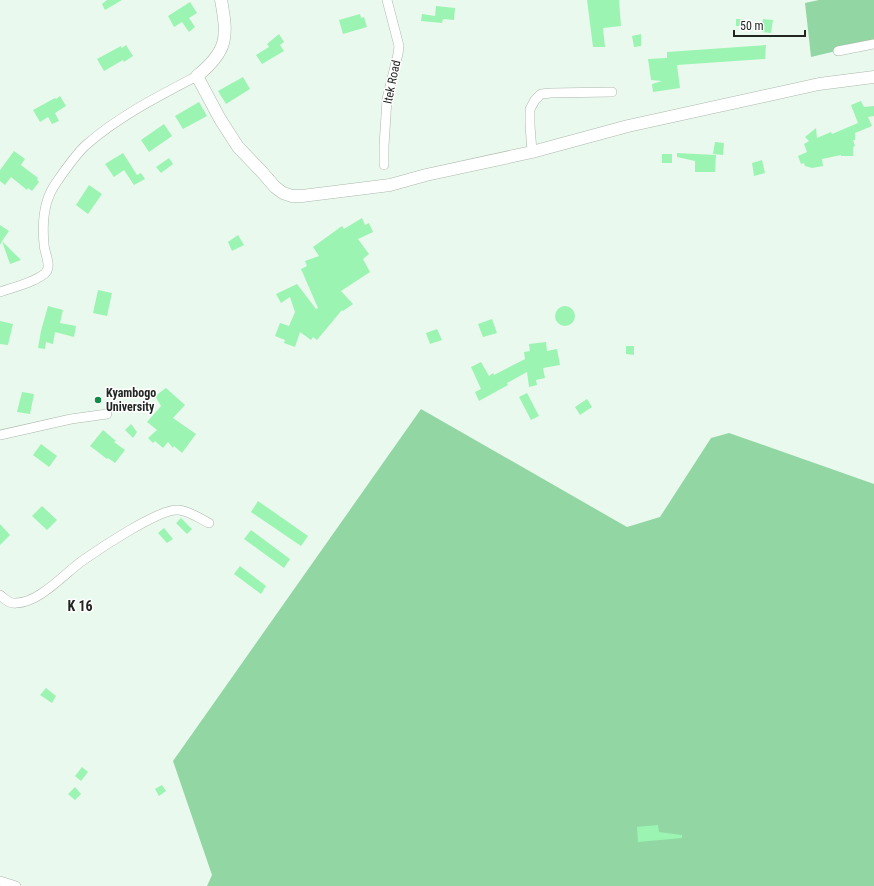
<svg xmlns="http://www.w3.org/2000/svg" width="874" height="886" font-family="'Roboto Condensed',sans-serif">
<rect width="100%" height="100%" fill="#eaf9ed"/>
<path fill="#92d7a3" d="M 819,0 L 874,0 L 874,42 L 811,57 L 805,3 Z
M 421,409 L 627,527 L 660,517 L 711,438 L 729,433 L 874,484 L 874,886 L 207,886 L 212,875 L 173,761 Z"/>
<path fill="#9bf4b2" d="M 107,0 L 122,0 L 105,10 L 102,4 Z
M 587,0 L 619,0 L 621,26 L 603,28 L 605,47 L 593,47 Z
M 190,2 L 197,13 L 189,18 L 195,27 L 189,32 L 182,22 L 174,27 L 168,16 Z
M 436,6 L 455,8 L 454,20 L 443,19 L 442,23 L 421,21 L 422,14 L 435,16 Z
M 360,14 L 361,18 L 364,17 L 367,27 L 343,34 L 339,20 Z
M 736,19 L 744,19 L 744,26 L 736,26 Z
M 763,19 L 773,20 L 771,33 L 761,32 Z
M 279,34 L 284,42 L 280,45 L 284,51 L 262,64 L 256,55 L 269,47 L 267,44 Z
M 641,34 L 641,46 L 634,47 L 632,36 Z
M 126,45 L 133,56 L 124,62 L 123,60 L 104,71 L 97,59 L 121,46 L 122,48 Z
M 766,45 L 765,59 L 677,65 L 680,88 L 653,92 L 652,84 L 662,81 L 651,80 L 648,59 L 667,58 L 667,52 Z
M 243,77 L 250,89 L 226,104 L 218,91 Z
M 60,96 L 66,106 L 55,113 L 59,121 L 52,124 L 48,117 L 40,122 L 33,110 L 55,98 L 56,99 Z
M 861,101 L 864,107 L 874,106 L 874,116 L 868,117 L 872,126 L 855,133 L 855,140 L 853,140 L 855,146 L 853,147 L 853,156 L 841,156 L 841,155 L 822,159 L 823,166 L 812,168 L 805,166 L 804,163 L 801,164 L 798,156 L 807,152 L 804,144 L 809,141 L 805,137 L 816,128 L 817,138 L 831,132 L 832,134 L 858,123 L 851,105 Z
M 199,102 L 207,116 L 183,129 L 175,116 Z
M 164,124 L 172,136 L 149,152 L 141,140 Z
M 715,142 L 724,143 L 723,155 L 713,154 Z
M 14,151 L 25,159 L 21,165 L 38,178 L 37,180 L 39,182 L 32,191 L 28,188 L 27,190 L 11,177 L 5,185 L 0,181 L 0,170 Z
M 123,153 L 137,175 L 141,173 L 145,179 L 134,185 L 124,170 L 114,177 L 105,164 Z
M 677,153 L 716,155 L 715,172 L 695,172 L 695,161 L 677,157 Z
M 662,154 L 672,154 L 672,163 L 662,163 Z
M 169,158 L 173,164 L 161,173 L 156,167 Z
M 762,160 L 765,173 L 754,176 L 752,163 Z
M 89,185 L 102,194 L 88,214 L 76,205 Z
M 362,218 L 365,225 L 369,223 L 373,232 L 358,239 L 369,254 L 363,259 L 370,272 L 341,291 L 353,304 L 343,311 L 342,310 L 317,340 L 313,337 L 311,340 L 300,332 L 295,347 L 284,343 L 285,340 L 275,336 L 280,323 L 289,326 L 295,312 L 290,297 L 281,303 L 276,294 L 297,284 L 316,309 L 318,308 L 301,269 L 307,266 L 305,261 L 319,256 L 313,247 L 342,226 L 344,229 Z
M 0,225 L 9,231 L 2,241 L 21,260 L 10,264 L 2,241 L 0,245 Z
M 238,235 L 244,245 L 232,251 L 228,242 Z
M 98,290 L 112,293 L 107,316 L 93,313 Z
M 48,306 L 63,310 L 60,323 L 76,326 L 74,337 L 55,332 L 53,344 L 46,342 L 45,349 L 38,348 L 41,331 Z
M555 316a10 10 0 1 1 20 0a10 10 0 1 1-20 0Z
M 492,319 L 497,333 L 483,337 L 478,324 Z
M 0,321 L 13,324 L 8,345 L 0,344 Z
M 437,329 L 442,340 L 430,344 L 426,333 Z
M 546,342 L 547,351 L 557,349 L 560,365 L 543,368 L 545,378 L 536,380 L 537,385 L 529,387 L 527,372 L 507,383 L 508,385 L 479,401 L 475,392 L 481,389 L 471,367 L 481,362 L 489,376 L 493,373 L 494,375 L 525,359 L 524,352 L 530,351 L 529,344 Z
M 626,346 L 634,346 L 634,355 L 626,354 Z
M 166,388 L 185,405 L 173,418 L 196,434 L 182,453 L 174,446 L 173,448 L 168,442 L 163,448 L 155,441 L 153,443 L 148,438 L 157,430 L 147,422 L 161,406 L 155,396 Z
M 22,392 L 34,394 L 30,414 L 17,412 Z
M 527,393 L 539,416 L 531,420 L 519,397 Z
M 587,399 L 592,407 L 580,415 L 575,407 Z
M 131,424 L 137,432 L 133,438 L 125,430 Z
M 103,430 L 116,441 L 114,442 L 125,450 L 115,463 L 108,458 L 107,459 L 90,446 Z
M 41,444 L 57,456 L 49,467 L 33,455 Z
M 258,501 L 308,536 L 301,546 L 251,512 Z
M 42,506 L 57,520 L 47,530 L 32,516 Z
M 181,518 L 192,529 L 187,534 L 176,523 Z
M 0,524 L 10,535 L 0,545 Z
M 164,528 L 173,539 L 167,543 L 158,533 Z
M 251,530 L 290,559 L 284,568 L 244,539 Z
M 240,566 L 266,586 L 261,594 L 234,574 Z
M 46,688 L 56,696 L 52,703 L 40,695 Z
M 82,767 L 88,772 L 81,781 L 75,776 Z
M 162,785 L 166,791 L 159,796 L 155,789 Z
M 75,787 L 81,794 L 75,800 L 68,794 Z
M 658,825 L 659,832 L 682,835 L 682,838 L 638,842 L 637,827 Z"/>
<g fill="none" stroke-linecap="round" stroke-linejoin="round">
<defs>
<path id="minor" d="M 838,51 L 874,44
M 532,152 L 530,125 L 530,109 L 535,100 L 541,94 L 551,93 L 612,92
M 384,165 L 384,146 L 387,99 L 398,54 L 399,46 L 387,0
M 0,292 C 11,288 40,281 47,271 C 51,263 44,252 44,244 C 42,223 43,201 56,183 C 65,170 75,155 86,145 C 119,116 159,96 197,76
M 0,435 L 71,419 L 107,414
M 0,595 C 5,599 9,604 16,603 C 39,603 64,574 82,561 C 99,549 160,508 178,510 C 188,510 200,519 209,523
M 0,881 L 16,886"/>
<path id="tertiary" d="M 221,0 C 228,37 228,51 197,76 L 220,119 L 238,147 L 262,172 L 275,187 L 283,193 L 292,196 L 302,196 L 390,185 L 426,175 L 532,152 L 628,126 L 819,84 L 874,77"/>
</defs>
<use href="#minor" stroke="#abb8ad" stroke-width="10"/>
<use href="#tertiary" stroke="#abb8ad" stroke-width="13"/>
<use href="#minor" stroke="#fff" stroke-width="9"/>
<use href="#tertiary" stroke="#fff" stroke-width="12"/>
</g>
<circle fill="#128c47" stroke="#fff" stroke-width="1.5" cx="98" cy="400" r="4"/>
<g text-anchor="middle" dominant-baseline="central" stroke-width="3" stroke-linejoin="round" paint-order="stroke">
<g font-size="12" fill="#212622" stroke="#fff">
<text transform="translate(392 82) rotate(-78)">Itek Road</text>
</g>
<g font-size="12" font-weight="bold" fill="#212622" stroke="#fff" text-anchor="start">
<text x="106" y="393">Kyambogo<tspan x="106" dy="14">University</tspan></text>
</g>
<g font-size="14" font-weight="bold" fill="#212622" stroke="#fff">
<text x="80" y="606">K 16</text>
</g>
</g>
<path d="M734 30v6h71v-6" fill="none" stroke="#212622" stroke-width="2"/>
<text x="740" y="30" font-size="12" fill="#212622" stroke="#ffffff" stroke-width="3" paint-order="stroke">50 m</text>
</svg>
